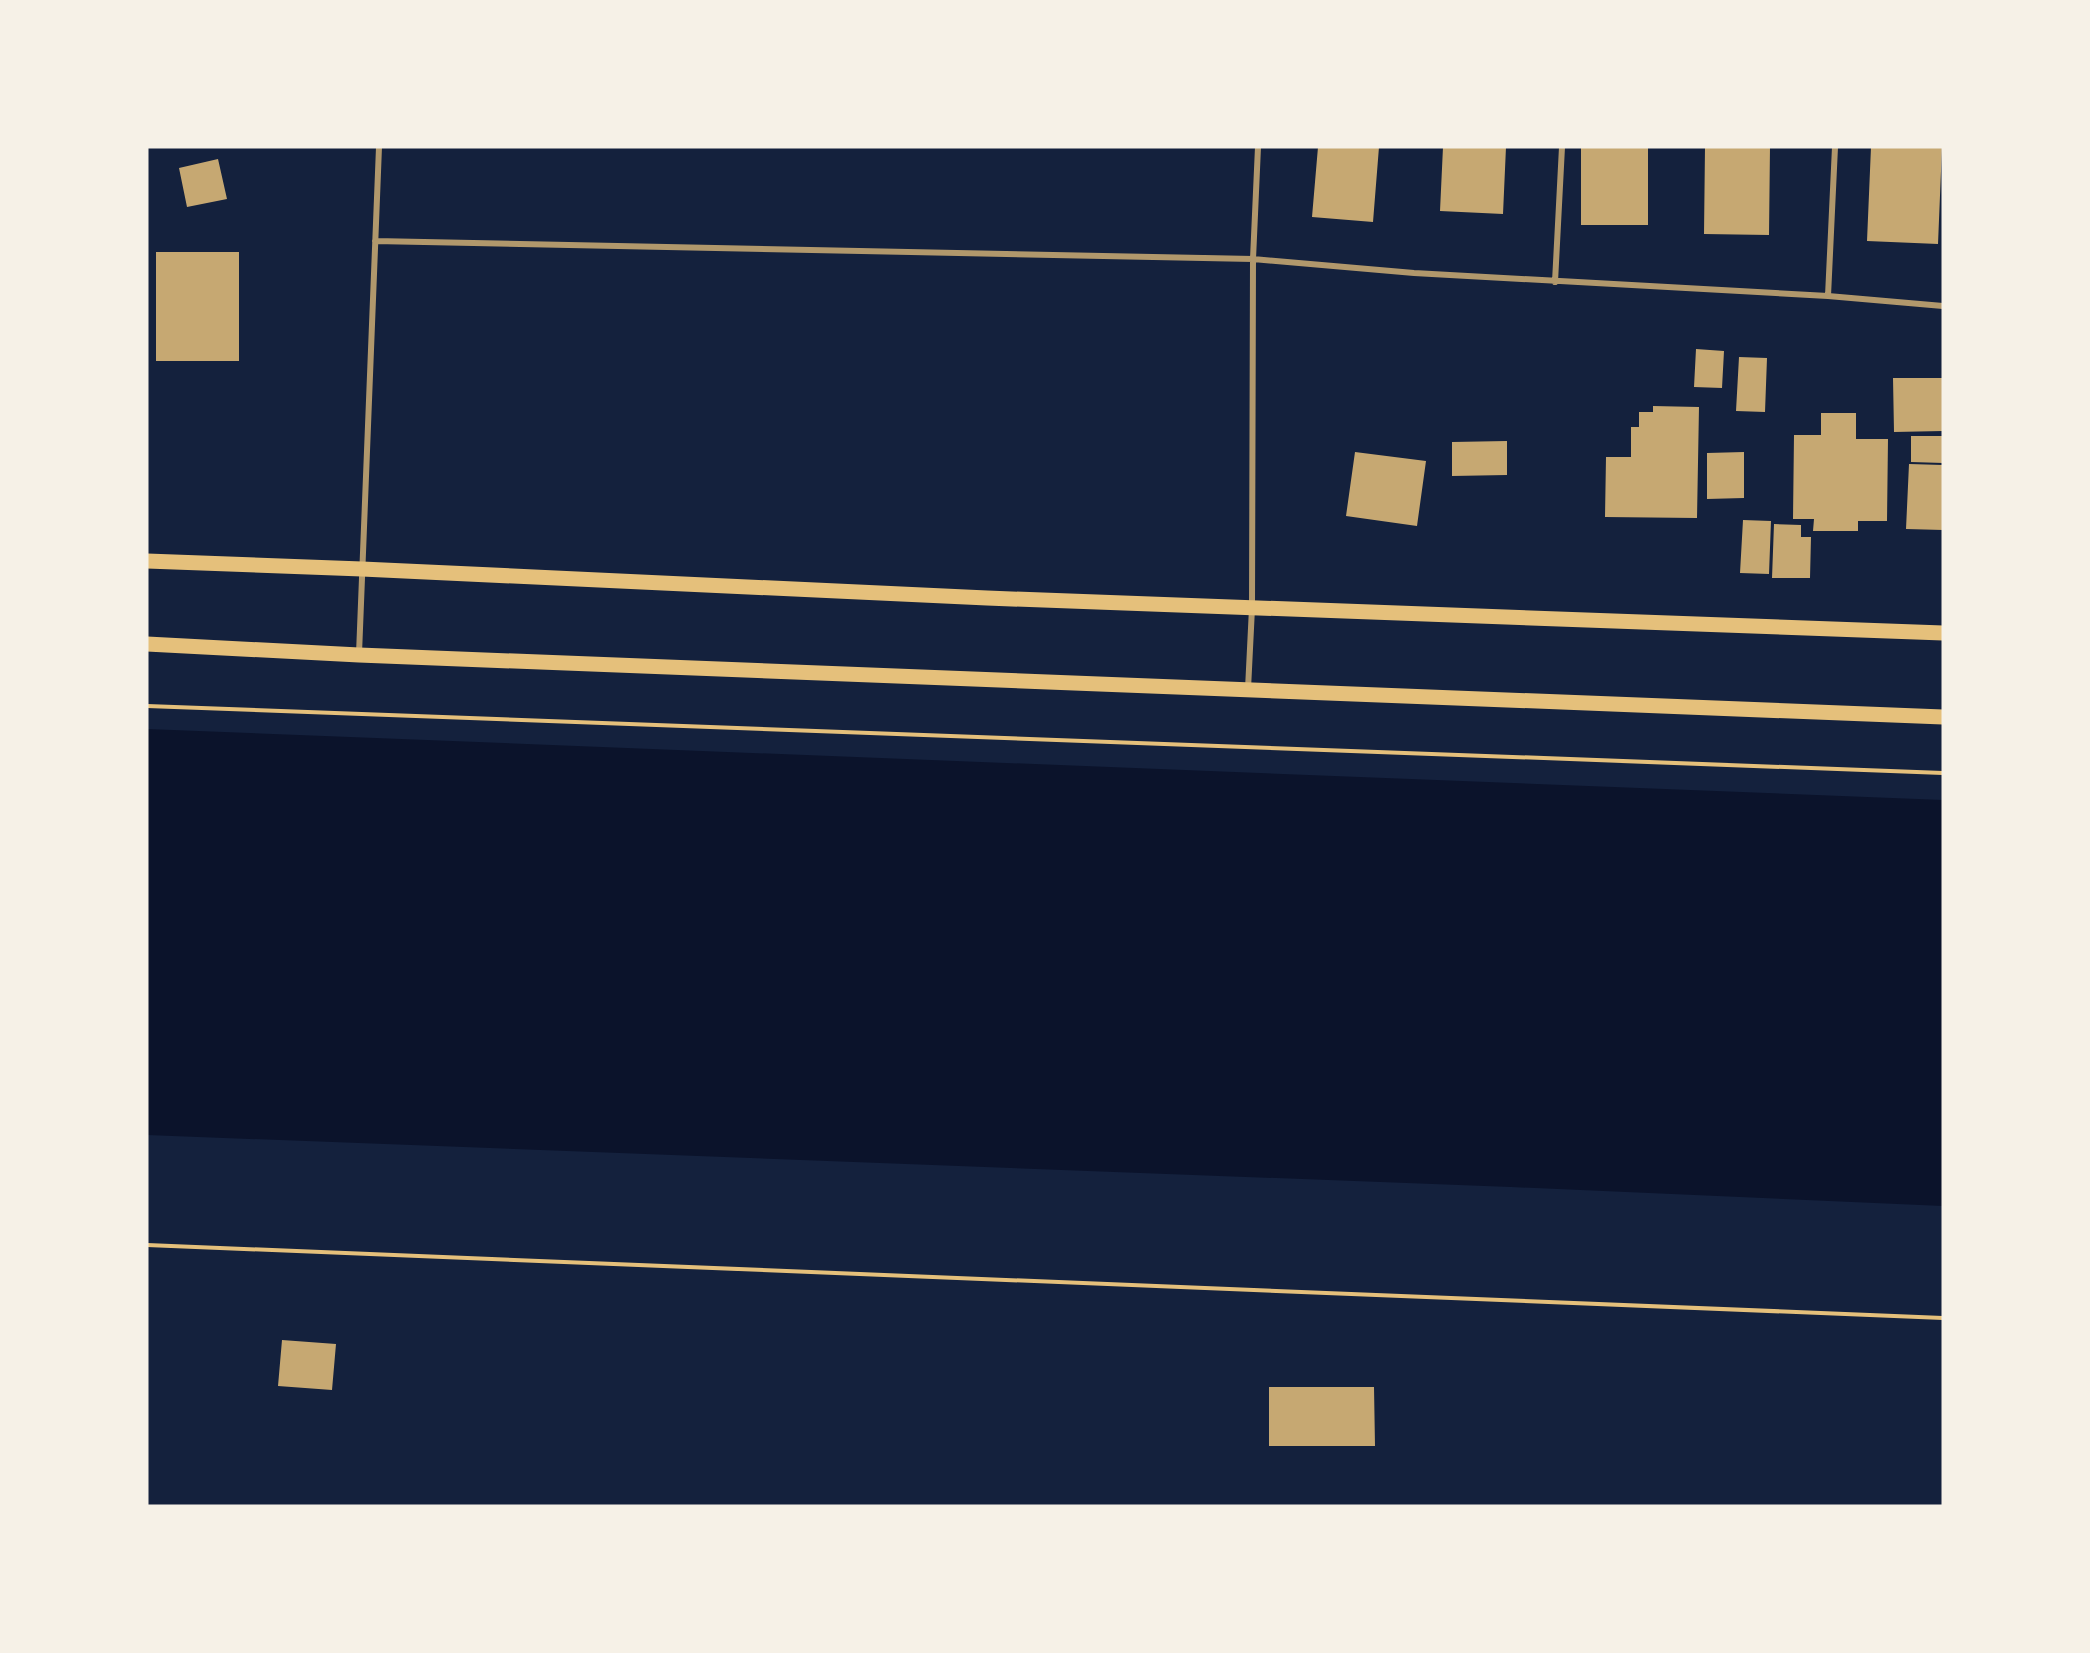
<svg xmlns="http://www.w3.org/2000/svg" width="2090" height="1653" font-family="Arial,sans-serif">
<rect width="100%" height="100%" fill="#14213d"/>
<path fill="#0b132b" d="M 147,729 L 1943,800 L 1943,1206 L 1511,1187 L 147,1135 Z"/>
<path fill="#c6a872" d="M 1318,147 L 1379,147 L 1373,222 L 1312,217 Z
M 1443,147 L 1506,147 L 1503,214 L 1440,211 Z
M 1581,147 L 1648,147 L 1648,225 L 1581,225 Z
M 1705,147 L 1770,147 L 1769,235 L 1704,234 Z
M 1871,147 L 1942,147 L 1938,244 L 1867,241 Z
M 218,159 L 227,199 L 187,207 L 179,168 Z
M 156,252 L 239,252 L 239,361 L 156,361 Z
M 1696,349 L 1724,351 L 1722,388 L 1694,387 Z
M 1739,357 L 1767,358 L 1765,412 L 1736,411 Z
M 1893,378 L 1943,378 L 1943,431 L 1894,432 Z
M 1653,406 L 1699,407 L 1697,518 L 1605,517 L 1606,457 L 1631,457 L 1631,427 L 1639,427 L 1639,412 L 1653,412 Z
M 1821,413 L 1856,413 L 1856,439 L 1888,439 L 1887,521 L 1858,521 L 1858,531 L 1813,531 L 1814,519 L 1793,519 L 1794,435 L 1821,435 Z
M 1911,436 L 1943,436 L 1943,463 L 1911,462 Z
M 1507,441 L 1507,475 L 1452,476 L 1452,442 Z
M 1355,452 L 1426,461 L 1417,526 L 1346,516 Z
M 1744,452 L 1744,498 L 1707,499 L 1707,453 Z
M 1909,464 L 1943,465 L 1943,530 L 1906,529 Z
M 1743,520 L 1771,521 L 1769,574 L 1740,573 Z
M 1774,524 L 1801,525 L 1801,537 L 1811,537 L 1810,578 L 1772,578 Z
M 282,1340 L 336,1344 L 332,1390 L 278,1386 Z
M 1269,1387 L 1374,1387 L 1375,1446 L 1269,1446 Z"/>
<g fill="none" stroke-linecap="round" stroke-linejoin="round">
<path stroke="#e5c07b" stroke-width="4" d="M 147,706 L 1943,773
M 147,1245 L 1943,1318"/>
<path stroke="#b1986c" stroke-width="6" d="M 375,241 L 1253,259 L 1414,273 L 1828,296 L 1943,306
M 1555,282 L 1562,147
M 1828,296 L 1835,147
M 359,654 L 379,147
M 1248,689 L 1252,608 L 1253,259 L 1258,147"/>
<path stroke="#e5c07b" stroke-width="15" d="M 147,561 L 362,569 L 987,598 L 1943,633
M 147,644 L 359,655 L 1943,717"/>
</g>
<rect width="2090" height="1653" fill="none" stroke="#f6f1e7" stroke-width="297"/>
</svg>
